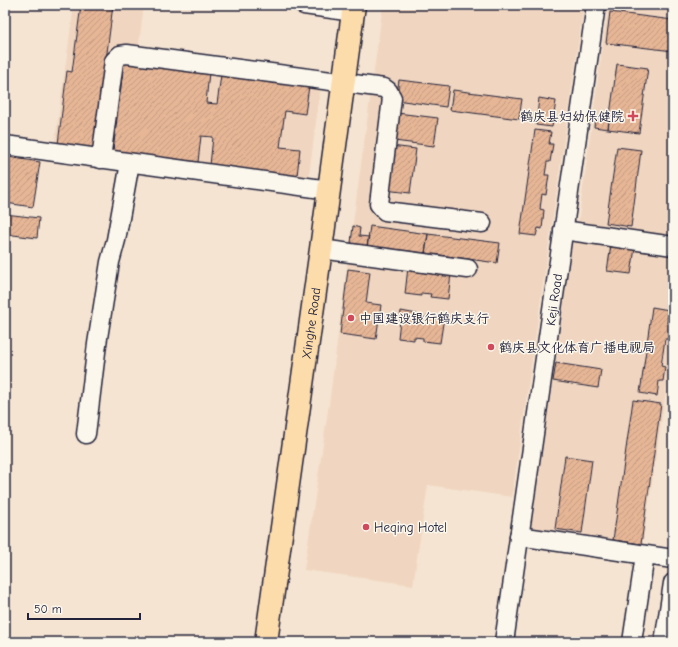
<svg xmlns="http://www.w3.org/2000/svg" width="678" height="647" font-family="'Comic Neue','LXGW WenKai TC',sans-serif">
<defs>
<pattern id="building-hatch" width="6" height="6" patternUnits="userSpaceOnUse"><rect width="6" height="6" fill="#e6b696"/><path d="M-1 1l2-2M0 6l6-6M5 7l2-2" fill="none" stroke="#c59c82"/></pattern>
</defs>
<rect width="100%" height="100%" fill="#f5e4d2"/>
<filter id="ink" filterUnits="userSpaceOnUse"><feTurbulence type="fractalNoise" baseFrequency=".025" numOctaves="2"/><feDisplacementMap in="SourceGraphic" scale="8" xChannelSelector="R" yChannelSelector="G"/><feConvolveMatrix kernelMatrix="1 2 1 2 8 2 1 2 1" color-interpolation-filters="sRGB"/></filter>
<g filter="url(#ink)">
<path fill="#f0d6c0" d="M 74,5 L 144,5 L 138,52 L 322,78 L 308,182 L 54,148 Z
M 383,5 L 584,5 L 512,497 L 428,485 L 413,585 L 304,570 L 329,404 L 348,259 Z
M 608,6 L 673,8 L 673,237 L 578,224 Z
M 568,235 L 673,251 L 673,346 L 642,548 L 529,531 Z"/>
<path fill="url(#building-hatch)" stroke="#22223b" d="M 81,5 L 113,5 L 95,148 L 58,144 L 67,71 L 72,72 Z
M 610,12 L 673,20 L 673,51 L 606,43 Z
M 124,62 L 209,72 L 206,103 L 217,104 L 221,75 L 309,86 L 305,114 L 285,111 L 280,147 L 300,149 L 297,176 L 210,165 L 213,137 L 201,136 L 198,162 L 113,151 Z
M 617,64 L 648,68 L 639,133 L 608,129 Z
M 399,80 L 449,86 L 446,107 L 396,100 Z
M 453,90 L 522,99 L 519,119 L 450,110 Z
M 539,98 L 556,101 L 552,127 L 536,125 Z
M 397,113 L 438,118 L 434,146 L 394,141 Z
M 595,118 L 609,120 L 608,129 L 594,127 Z
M 535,130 L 551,132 L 549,144 L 553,144 L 550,162 L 547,162 L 545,175 L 549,175 L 546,195 L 542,194 L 540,209 L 544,210 L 542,229 L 538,228 L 536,236 L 520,234 Z
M 391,146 L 416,149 L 410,193 L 385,190 Z
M 617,147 L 641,150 L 631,227 L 606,223 Z
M 8,157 L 40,162 L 33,207 L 5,203 L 5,175 Z
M 5,214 L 39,218 L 37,238 L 5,234 Z
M 353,226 L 360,228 L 359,236 L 369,237 L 367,246 L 351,243 Z
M 370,226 L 428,234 L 425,253 L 367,246 Z
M 428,234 L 500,243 L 497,263 L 425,253 Z
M 611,245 L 635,248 L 631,274 L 607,271 Z
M 408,267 L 424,270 L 424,273 L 434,274 L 434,271 L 451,273 L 448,299 L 430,297 L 431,294 L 421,293 L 421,296 L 405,294 Z
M 348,269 L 370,272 L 366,303 L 381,305 L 376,339 L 340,334 Z
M 652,307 L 669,310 L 667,323 L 672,324 L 669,339 L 665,339 L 661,366 L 665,367 L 663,381 L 659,381 L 657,396 L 640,393 Z
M 401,311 L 417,314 L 417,317 L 427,318 L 427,315 L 444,317 L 440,343 L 423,341 L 423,338 L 414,337 L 414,340 L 398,338 Z
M 556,363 L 601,370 L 598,388 L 553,381 Z
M 633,400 L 661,404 L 641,544 L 613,540 Z
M 565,456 L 592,460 L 582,533 L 555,529 Z"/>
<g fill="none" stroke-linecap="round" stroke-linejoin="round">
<defs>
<g id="minor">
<path d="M 304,5 L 353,12"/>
<path d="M 5,145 L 329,190"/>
<path d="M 101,159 L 114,61 L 120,55 L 127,54 L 384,88 L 388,91 L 392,98 L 379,204 L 385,211 L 482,223"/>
<path d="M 563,230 L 673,246"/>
<path d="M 321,249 L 468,269"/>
<path d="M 86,434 L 97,344 L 110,262 L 116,240 L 130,163"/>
<path d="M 519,536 L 673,559"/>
<path id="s1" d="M 504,642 L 596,5"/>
<path d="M 632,642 L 645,555"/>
<path d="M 664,642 L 673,583"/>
</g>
<g id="major">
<path id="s2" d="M 266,642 L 321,249 L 354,5"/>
</g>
</defs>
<use href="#minor" stroke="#22223b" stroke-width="21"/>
<use href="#major" stroke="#22223b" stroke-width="25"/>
<use href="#minor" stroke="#fbf7ec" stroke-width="18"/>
<use href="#major" stroke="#fddcac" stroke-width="22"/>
</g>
</g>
<g fill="#d1495b" stroke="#fbf7ec" stroke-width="1.5">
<path d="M631 110h4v4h4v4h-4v4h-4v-4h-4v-4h4z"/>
<circle cx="351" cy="318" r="4"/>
<circle cx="491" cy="347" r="4"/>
<circle cx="366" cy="527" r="4"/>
</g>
<g text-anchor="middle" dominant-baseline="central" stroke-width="3" stroke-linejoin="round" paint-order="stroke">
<g font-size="13" fill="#22223b" stroke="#fbf7ec" text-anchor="start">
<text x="624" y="116" text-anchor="end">鹤庆县妇幼保健院</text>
<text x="359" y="318">中国建设银行鹤庆支行</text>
<text x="499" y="347">鹤庆县文化体育广播电视局</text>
<text x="374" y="527">Heqing Hotel</text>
</g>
<g font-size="13" fill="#22223b" stroke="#fbf7ec">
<text stroke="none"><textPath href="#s1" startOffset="346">Keji Road</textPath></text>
<text stroke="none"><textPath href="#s2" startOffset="322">Xinghe Road</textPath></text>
</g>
</g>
<rect width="678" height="647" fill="none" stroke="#fbf7ec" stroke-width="20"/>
<rect x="10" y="10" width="658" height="627" fill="none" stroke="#22223b" stroke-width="1.5" filter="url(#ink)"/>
<path d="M28 613v6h112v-6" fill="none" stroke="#22223b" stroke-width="2"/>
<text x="34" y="613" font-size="12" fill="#22223b" stroke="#fbf7ec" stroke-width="3" paint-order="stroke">50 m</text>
</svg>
